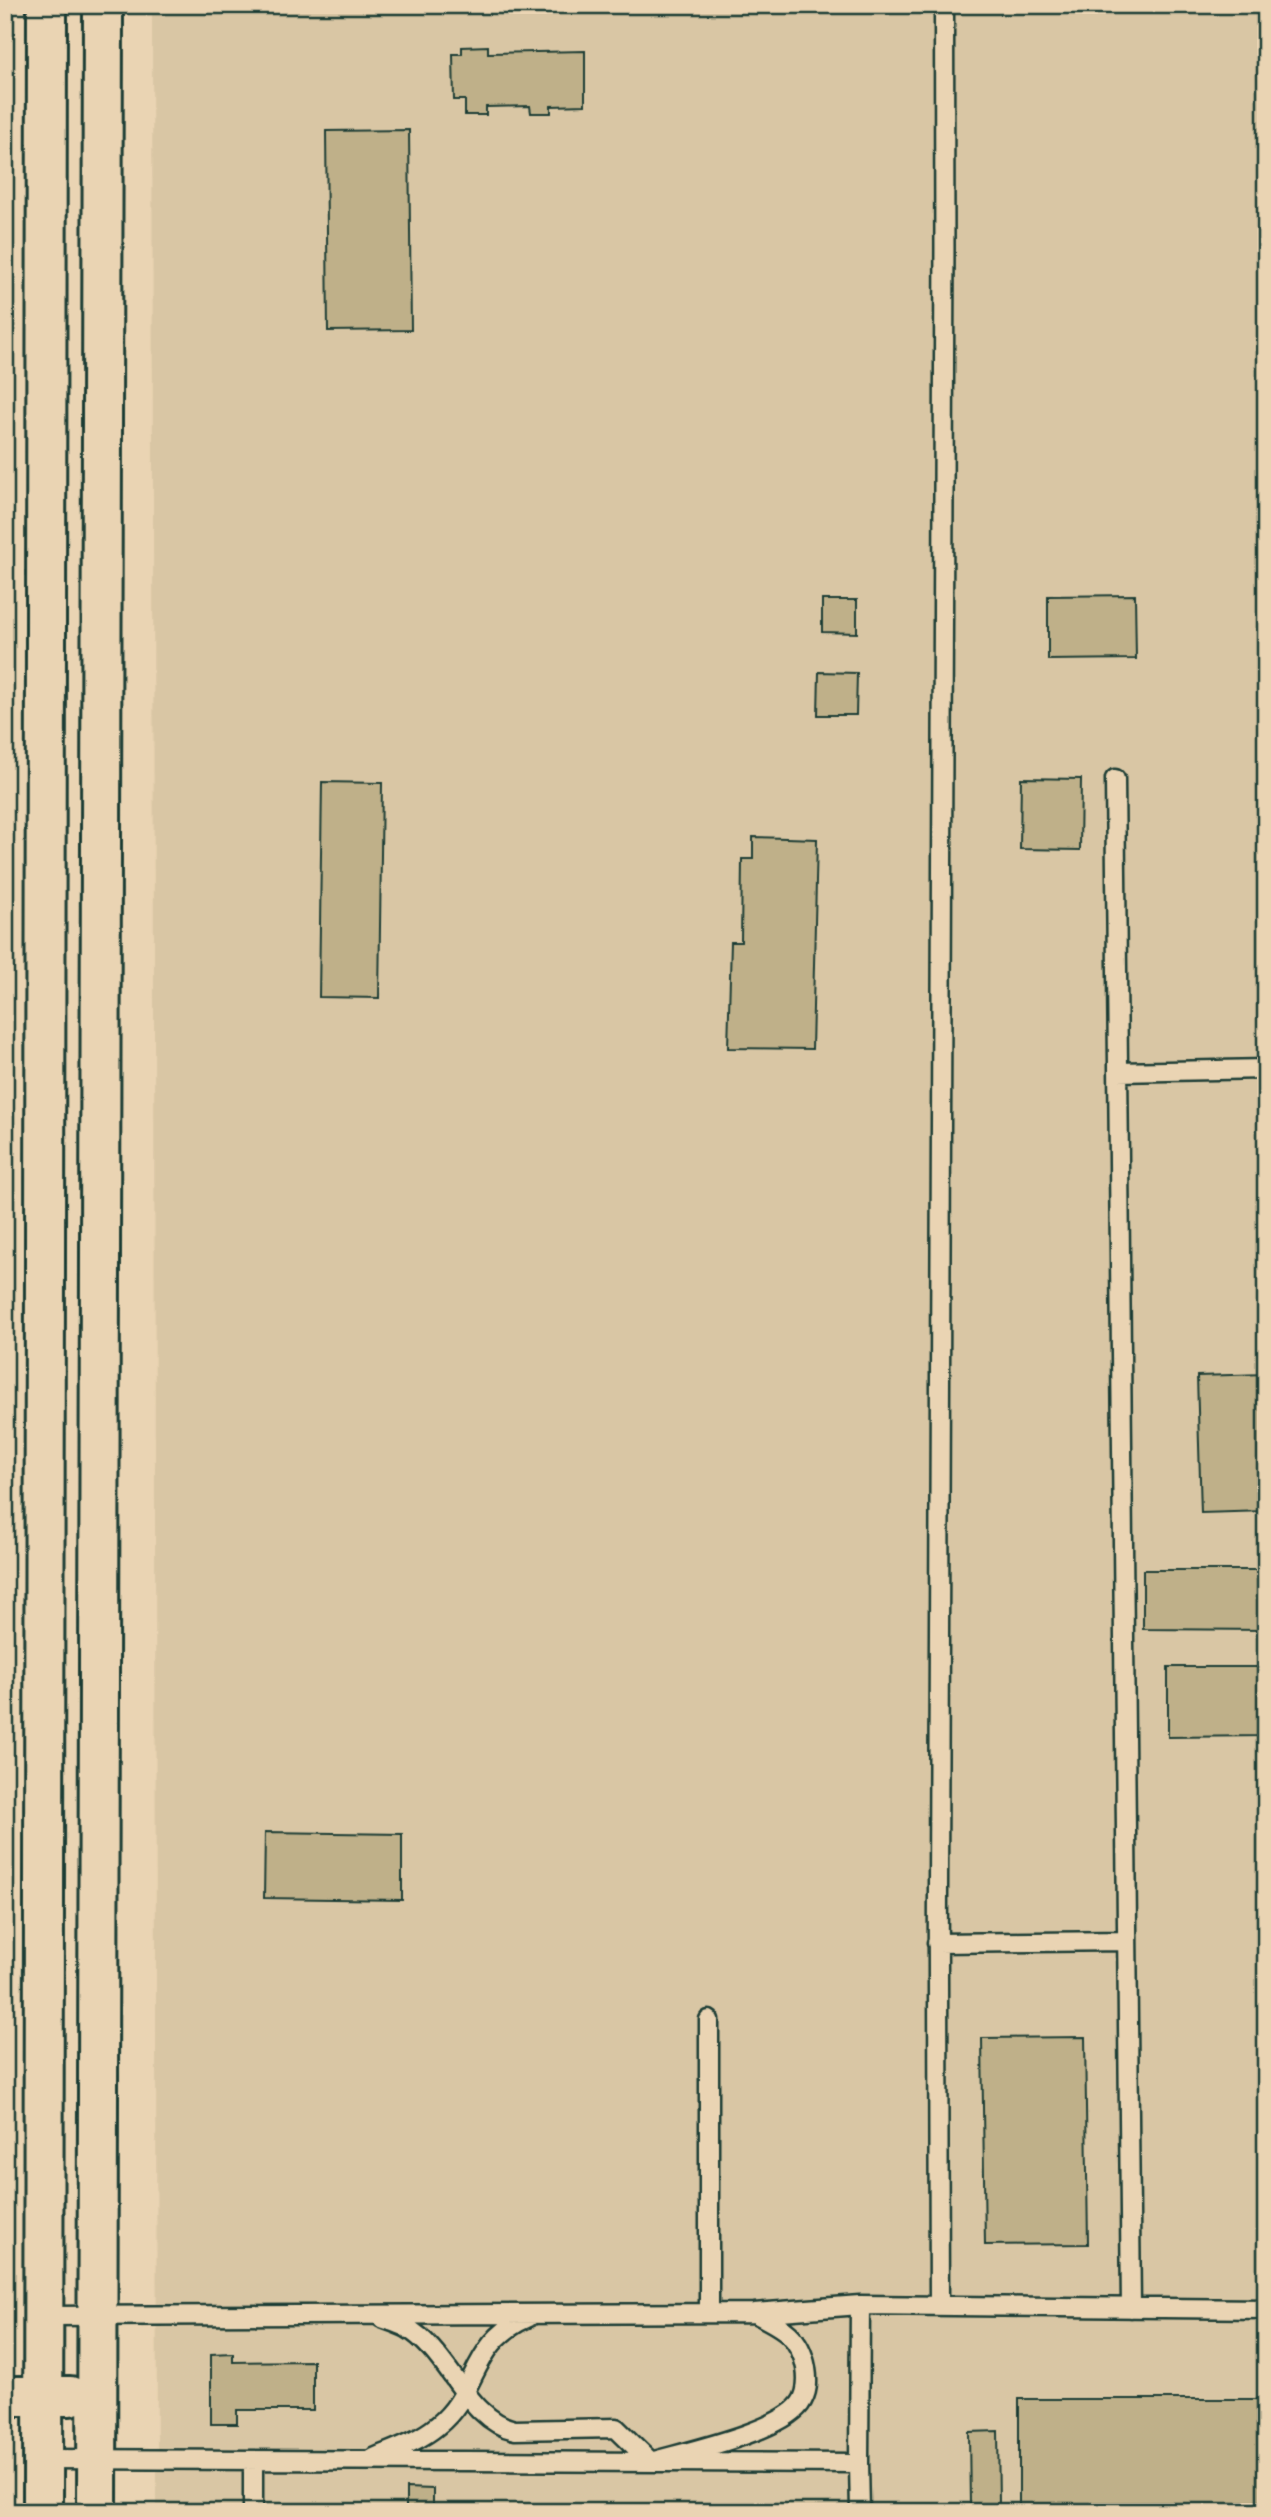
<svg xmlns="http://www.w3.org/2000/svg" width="1271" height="2517" font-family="'Comic Neue',sans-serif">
<rect width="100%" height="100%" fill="#ead4b3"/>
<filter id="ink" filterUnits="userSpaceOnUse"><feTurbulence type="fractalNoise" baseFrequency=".0143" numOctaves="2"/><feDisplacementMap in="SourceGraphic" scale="14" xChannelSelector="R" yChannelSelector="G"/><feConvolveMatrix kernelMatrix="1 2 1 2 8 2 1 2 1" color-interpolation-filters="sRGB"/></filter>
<g filter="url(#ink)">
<path fill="#d9c6a4" d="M 152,5 L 1266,5 L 1266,2512 L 157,2512 Z"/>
<path fill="#bfb089" stroke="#1f3d34" stroke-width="2" d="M 488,46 L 488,53 L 585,51 L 585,105 L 551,106 L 551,113 L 531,113 L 530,106 L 486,107 L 486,115 L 465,115 L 465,100 L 454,100 L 453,54 L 462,54 L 462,47 Z
M 409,130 L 411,330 L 328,331 L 326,131 Z
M 1135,595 L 1136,659 L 1048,660 L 1048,596 Z
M 822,600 L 857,600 L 857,633 L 822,632 Z
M 819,672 L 857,673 L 856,715 L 818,715 Z
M 1021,778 L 1081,779 L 1080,850 L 1020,849 Z
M 322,782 L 382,783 L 379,998 L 319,997 Z
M 753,837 L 817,839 L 812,1049 L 728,1048 L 731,942 L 741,942 L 742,859 L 753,859 Z
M 1266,1374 L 1266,1511 L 1201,1513 L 1197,1376 Z
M 1143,1570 L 1266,1570 L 1266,1630 L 1143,1629 Z
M 1168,1667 L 1266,1667 L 1266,1736 L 1168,1737 Z
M 265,1832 L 402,1834 L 402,1900 L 264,1898 Z
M 1085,2037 L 1088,2244 L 985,2245 L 982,2038 Z
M 233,2353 L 233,2362 L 313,2361 L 313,2410 L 237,2410 L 237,2424 L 211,2424 L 211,2354 Z
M 1019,2399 L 1266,2399 L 1266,2510 L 1019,2509 Z
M 998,2431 L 999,2504 L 970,2505 L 969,2432 Z
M 406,2488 L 433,2489 L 433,2512 L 406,2512 Z"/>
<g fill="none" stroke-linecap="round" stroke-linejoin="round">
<defs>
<path id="lane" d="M 1115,779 L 1131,2308
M 1118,1072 L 1266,1069
M 937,1943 L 1127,1941
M 709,2020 L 709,2313
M 939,2306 C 934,1539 947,772 944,5
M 45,2316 L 754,2313 L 860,2305 L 1266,2309
M 382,2318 C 390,2321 400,2324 407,2328 C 448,2351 468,2421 515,2430 L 616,2428 L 651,2462 C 685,2452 779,2432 800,2404 C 808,2393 808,2381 806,2368 C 800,2335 782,2327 754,2313
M 374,2458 C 395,2449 419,2441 437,2426 C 480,2392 469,2342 529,2317
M 43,2459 L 859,2463 L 860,2305
M 859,2463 L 860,2512
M 253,2512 L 253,2461"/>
<path id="secondary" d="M 5,2396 L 70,2396
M 43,2512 L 47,5
M 97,2512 L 103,5"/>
</defs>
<use href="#lane" stroke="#1f3d34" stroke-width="23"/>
<use href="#secondary" stroke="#1f3d34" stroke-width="44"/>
<use href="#lane" stroke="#ead4b3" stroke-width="18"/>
<use href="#secondary" stroke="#ead4b3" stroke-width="38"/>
</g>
</g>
<rect width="1271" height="2517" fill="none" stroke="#ead4b3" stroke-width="28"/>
<rect x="14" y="14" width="1243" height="2489" fill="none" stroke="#1f3d34" stroke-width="2.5" filter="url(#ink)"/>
</svg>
